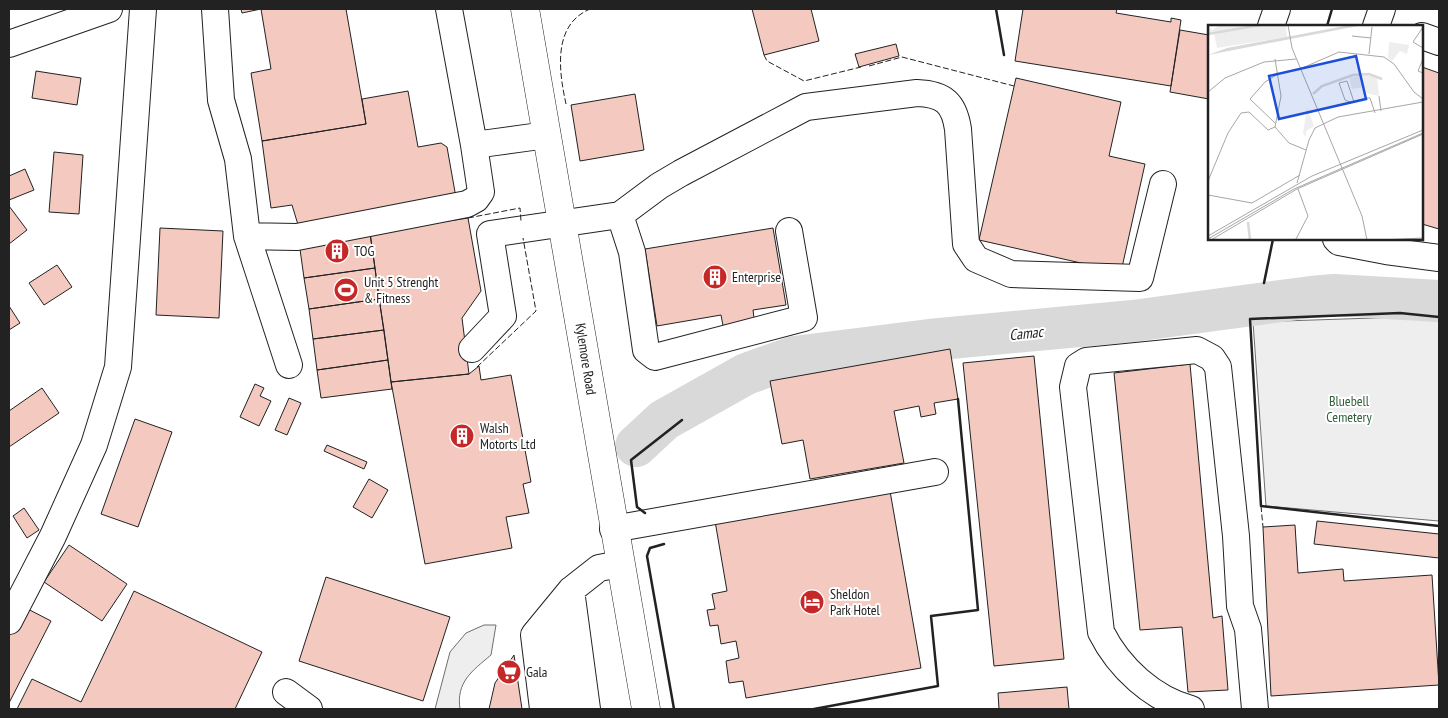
<svg xmlns="http://www.w3.org/2000/svg" width="1448" height="718" font-family="'PT Sans Narrow',sans-serif">
<rect width="100%" height="100%" fill="#fff"/>
<path fill="#eee" stroke="#6f6f6f" d="M 1404,317 L 1439,320 L 1439,521 L 1266,506 L 1253,322 Z
M 484,625 L 496,625 L 491,655 C 472,671 456,682 460,709 L 435,709 L 450,652 L 466,633 Z"/>
<g fill="none" stroke-linecap="round" stroke-linejoin="round">
<path stroke="#d9d9d9" stroke-width="42" d="M 636,446 L 664,420 L 746,374 L 794,357 L 929,340 L 1133,321 L 1311,297 L 1334,295 L 1439,301"/>
</g>
<path fill="#f3c9c0" stroke="#222" d="M 241,9 L 346,9 L 366,124 L 262,141 L 251,73 L 271,69 L 261,9 L 242,13 Z
M 752,9 L 811,9 L 819,41 L 764,55 Z
M 1023,9 L 1117,9 L 1116,13 L 1171,22 L 1171,18 L 1181,20 L 1171,86 L 1015,61 Z
M 1180,30 L 1209,35 L 1209,99 L 1170,92 Z
M 896,44 L 899,56 L 859,67 L 855,54 Z
M 1422,67 L 1439,73 L 1439,229 L 1422,224 Z
M 36,71 L 81,78 L 77,105 L 32,98 Z
M 1016,78 L 1121,102 L 1109,156 L 1145,164 L 1121,272 L 979,240 Z
M 408,91 L 418,147 L 441,143 L 447,147 L 455,192 L 452,201 L 299,228 L 292,205 L 271,208 L 262,141 L 366,124 L 362,99 Z
M 635,94 L 644,150 L 580,161 L 571,105 Z
M 54,152 L 83,155 L 79,214 L 49,212 Z
M 25,169 L 34,190 L 9,200 L 9,176 Z
M 9,206 L 27,230 L 9,244 Z
M 468,218 L 481,291 L 462,318 L 469,374 L 391,382 L 370,233 Z
M 160,228 L 223,231 L 219,318 L 156,315 Z
M 773,228 L 786,305 L 753,310 L 755,326 L 724,331 L 721,315 L 657,326 L 645,249 Z
M 370,233 L 375,268 L 304,278 L 299,242 Z
M 57,265 L 72,287 L 44,305 L 29,283 Z
M 375,268 L 379,299 L 309,309 L 304,278 Z
M 379,299 L 384,330 L 313,339 L 309,309 Z
M 9,306 L 20,323 L 9,330 Z
M 384,330 L 388,360 L 317,370 L 313,339 Z
M 950,349 L 958,399 L 934,403 L 936,414 L 921,417 L 919,406 L 894,411 L 904,463 L 810,479 L 803,440 L 782,444 L 770,381 Z
M 1034,356 L 1064,659 L 994,666 L 963,363 Z
M 388,360 L 392,389 L 321,398 L 317,370 Z
M 1190,364 L 1213,618 L 1222,616 L 1228,690 L 1188,692 L 1182,627 L 1140,630 L 1114,373 Z
M 479,366 L 481,380 L 511,375 L 531,482 L 523,484 L 529,513 L 506,517 L 512,548 L 425,564 L 391,382 L 469,374 Z
M 255,384 L 264,388 L 260,396 L 271,401 L 259,426 L 240,417 Z
M 42,388 L 59,413 L 9,447 L 9,411 Z
M 289,398 L 301,403 L 287,435 L 275,430 Z
M 135,419 L 172,432 L 138,527 L 101,514 Z
M 327,445 L 367,462 L 364,469 L 324,451 Z
M 369,479 L 388,490 L 372,518 L 353,507 Z
M 890,491 L 921,668 L 746,698 L 743,681 L 729,683 L 726,661 L 739,658 L 736,641 L 721,644 L 718,625 L 710,626 L 707,610 L 715,609 L 712,594 L 727,591 L 715,521 Z
M 24,508 L 39,530 L 27,538 L 13,516 Z
M 1317,521 L 1439,534 L 1439,558 L 1314,544 Z
M 1295,525 L 1298,573 L 1343,569 L 1344,581 L 1432,575 L 1439,685 L 1271,696 L 1263,527 Z
M 69,545 L 127,584 L 102,621 L 44,582 Z
M 326,577 L 450,617 L 423,701 L 299,661 Z
M 134,591 L 262,652 L 235,709 L 17,709 L 32,679 L 81,702 Z
M 22,606 L 51,621 L 9,703 L 9,632 Z
M 514,655 L 522,709 L 489,709 L 495,683 Z
M 1067,687 L 1069,709 L 999,709 L 998,693 Z"/>
<g fill="none" stroke-linecap="round" stroke-linejoin="round">
<defs>
<path id="minor" d="M 215,9 L 221,100 L 238,159 L 247,236 L 289,365
M 449,9 L 474,145 L 547,135
M 1271,26 L 1277,9
M 1376,26 L 1382,9
M 1422,36 L 1439,42
M 9,44 L 109,9
M 620,215 L 632,252 L 646,350 L 655,357 L 804,318 L 789,231
M 247,236 L 297,237 L 467,204 L 476,199 L 481,192 L 474,145
M 1336,239 L 1339,242 L 1386,251 L 1439,258
M 472,349 L 503,316 L 490,234 L 620,215 L 659,186 L 681,173 L 806,107 L 917,93 C 944,94 954,103 958,129 L 966,244 L 976,259 L 1011,274 L 1140,278 L 1163,184
M 613,529 L 935,472
M 571,590 L 587,709
M 554,611 L 566,709
M 9,621 L 53,536 L 94,445 L 118,367 L 143,9
M 286,692 L 309,709
M 543,709 L 534,635 L 571,590 L 599,568 L 620,564
M 1191,709 C 1153,699 1119,668 1101,632 L 1073,387 L 1078,366 L 1086,361 L 1197,350 L 1212,358 L 1218,367 L 1236,536 L 1240,606 L 1248,629 L 1255,709"/>
<path id="major" d="M 525,9 L 646,709"/>
</defs>
<use href="#minor" stroke="#222" stroke-width="28"/>
<use href="#major" stroke="#222" stroke-width="29"/>
<use href="#minor" stroke="#fff" stroke-width="26"/>
<use href="#major" stroke="#fff" stroke-width="28"/>
<path stroke="#222" stroke-width="1" stroke-dasharray="6 2.5" stroke-linecap="butt" d="M 764,55 L 767,61 L 804,81 L 861,67
M 869,66 L 902,57 L 1014,86
M 566,104 C 559,72 552,25 590,9
M 468,218 L 520,208 L 521,221
M 477,367 L 536,311 L 523,238
M 1261,506 L 1263,527"/>
<path stroke="#222" stroke-width="2.5" d="M 996,9 L 1004,55
M 1327,26 L 1332,9
M 1264,283 L 1273,239
M 1439,317 L 1400,313 L 1250,319 L 1261,506 L 1439,526
M 645,513 L 637,507 L 631,460 L 682,420
M 664,544 L 650,548 L 647,556 L 674,709
M 814,709 L 938,686 L 931,616 L 978,610 L 958,399"/>
</g>
<defs>
<symbol id="building-disc" viewBox="-11 -11 22 22"><circle r="9.5" fill="#c62828" stroke="#fff"/><path d="M-4-6H4V6H1V3H-1V6H-4ZM-2.5-4.3h1.7v1.8h-1.7ZM.8-4.3h1.7v1.8H.8ZM-2.5-1h1.7V.8h-1.7ZM.8-1h1.7V.8H.8Z" fill="#fff"/></symbol>
<symbol id="stadium-disc" viewBox="-11 -11 22 22"><circle r="9.5" fill="#c62828" stroke="#fff"/><path d="M0-5a6.5 5 0 1 0 0 10a6.5 5 0 1 0 0-10ZM-3.5-1.8h7v3.6h-7Z" fill="#fff"/></symbol>
<symbol id="hotel-disc" viewBox="-11 -11 22 22"><circle r="9.5" fill="#c62828" stroke="#fff"/><path d="M-6-4.5h1.5V1H6V5H4.5V3h-9V5H-6ZM-4 0a1.8 1.8 0 1 1 3.6 0ZM.5 0V-2.5h3Q6-2.5 6 0Z" fill="#fff"/></symbol>
<symbol id="supermarket-disc" viewBox="-11 -11 22 22"><circle r="9.5" fill="#c62828" stroke="#fff"/><path d="M-6-5.5h2.5l.6 2H6L4.5 2H-2.5L-4.4-4H-6ZM-1.5 3.2a1.3 1.3 0 1 0 .1 0ZM3 3.2a1.3 1.3 0 1 0 .1 0Z" fill="#fff"/></symbol>
</defs>
<g fill-rule="evenodd">
<use href="#building-disc" x="323" y="237" width="28" height="28"/>
<use href="#building-disc" x="701" y="263" width="28" height="28"/>
<use href="#stadium-disc" x="332" y="276" width="28" height="28"/>
<use href="#building-disc" x="448" y="422" width="28" height="28"/>
<use href="#hotel-disc" x="798" y="588" width="28" height="28"/>
<use href="#supermarket-disc" x="495" y="658" width="28" height="28"/>
</g>
<g text-anchor="middle" dominant-baseline="central" stroke-width="4" stroke-linejoin="round" paint-order="stroke">
<g font-size="14" fill="#222" stroke="#fff" text-anchor="start">
<text x="354" y="251">TOG</text>
<text x="732" y="277">Enterprise</text>
<text x="364" y="282">Unit 5 Strenght<tspan x="364" dy="16">&amp; Fitness</tspan></text>
<text x="480" y="428">Walsh<tspan x="480" dy="16">Motorts Ltd</tspan></text>
<text x="830" y="594">Sheldon<tspan x="830" dy="16">Park Hotel</tspan></text>
<text x="526" y="672">Gala</text>
</g>
<g font-size="14" fill="#222" stroke="#fff">
<text transform="translate(586 359) rotate(81)">Kylemore Road</text>
</g>
<g font-size="14" fill="#2f5e38" stroke="#fff">
<text x="1349" y="401">Bluebell<tspan x="1349" dy="16">Cemetery</tspan></text>
</g>
<g font-size="15" font-style="italic" fill="#222" stroke="#fff">
<text transform="translate(1026 333) rotate(-6)">Camac</text>
</g>
</g>
<g transform="translate(1208 25)">
<rect width="215" height="215" fill="#fff"/>
<path d="M 0,0 L 4,5 L 12,0 L 78,0 L 79,12 L 9,23 L 6,9 L 0,10 ZM 181,17 L 201,20 L 199,29 L 192,26 L 184,36 L 180,33 ZM 158,50 L 169,52 L 171,71 L 158,68 L 156,62 L 144,64 L 141,53 ZM 99,82 L 106,101 L 98,106 L 98,112 L 95,108 Z" fill="#eee"/>
<path d="M 142,0 L 155,0 L 0,30 L 19,23 Z" fill="#d9d9d9"/>
<path fill="none" stroke="#d9d9d9" stroke-width="2.5" d="M 0,9 L 52,0M 105,69 L 114,61 L 145,50 L 161,49 L 174,54M 40,197 L 42,215"/>
<path fill="none" stroke="#a7a7a7" stroke-width="1" d="M 80,0 L 84,23 L 154,191 L 159,215M 215,2 L 205,17 L 215,23M 144,11 L 163,13M 161,29 L 164,2M 67,34 L 73,71 L 67,102 L 81,118 L 98,125M 215,34 L 210,46 L 215,48M 92,44 L 131,27 L 176,32 L 186,39 L 206,67 L 215,74M 0,67 L 17,53 L 56,37 L 88,34M 171,71 L 173,86M 146,77 L 139,56 L 131,58 L 137,75 L 142,77 L 146,77 L 148,76 L 159,73 L 162,73 L 167,88M 67,98 L 42,74 L 57,57 L 70,49M 0,156 L 20,108 L 33,88 L 41,87 L 60,105 L 67,102M 89,158 L 101,115 L 107,103 L 130,92 L 215,77M 0,170 L 44,178 L 92,150M 0,211 L 104,151 L 215,105M 0,214 L 86,164 L 215,108M 88,214 L 100,191 L 90,164M 3,215 L 89,164 L 215,109M 174,215 L 215,213"/>
<path fill="#1d4ed8" fill-opacity="0.15" stroke="#1d4ed8" stroke-width="2.5" d="M 148,31 L 158,74 L 71,94 L 61,51 Z"/>
<rect width="215" height="215" fill="none" stroke="#222" stroke-width="2.5"/>
</g>
<rect width="1448" height="718" fill="none" stroke="#222222" stroke-width="20"/>
</svg>
